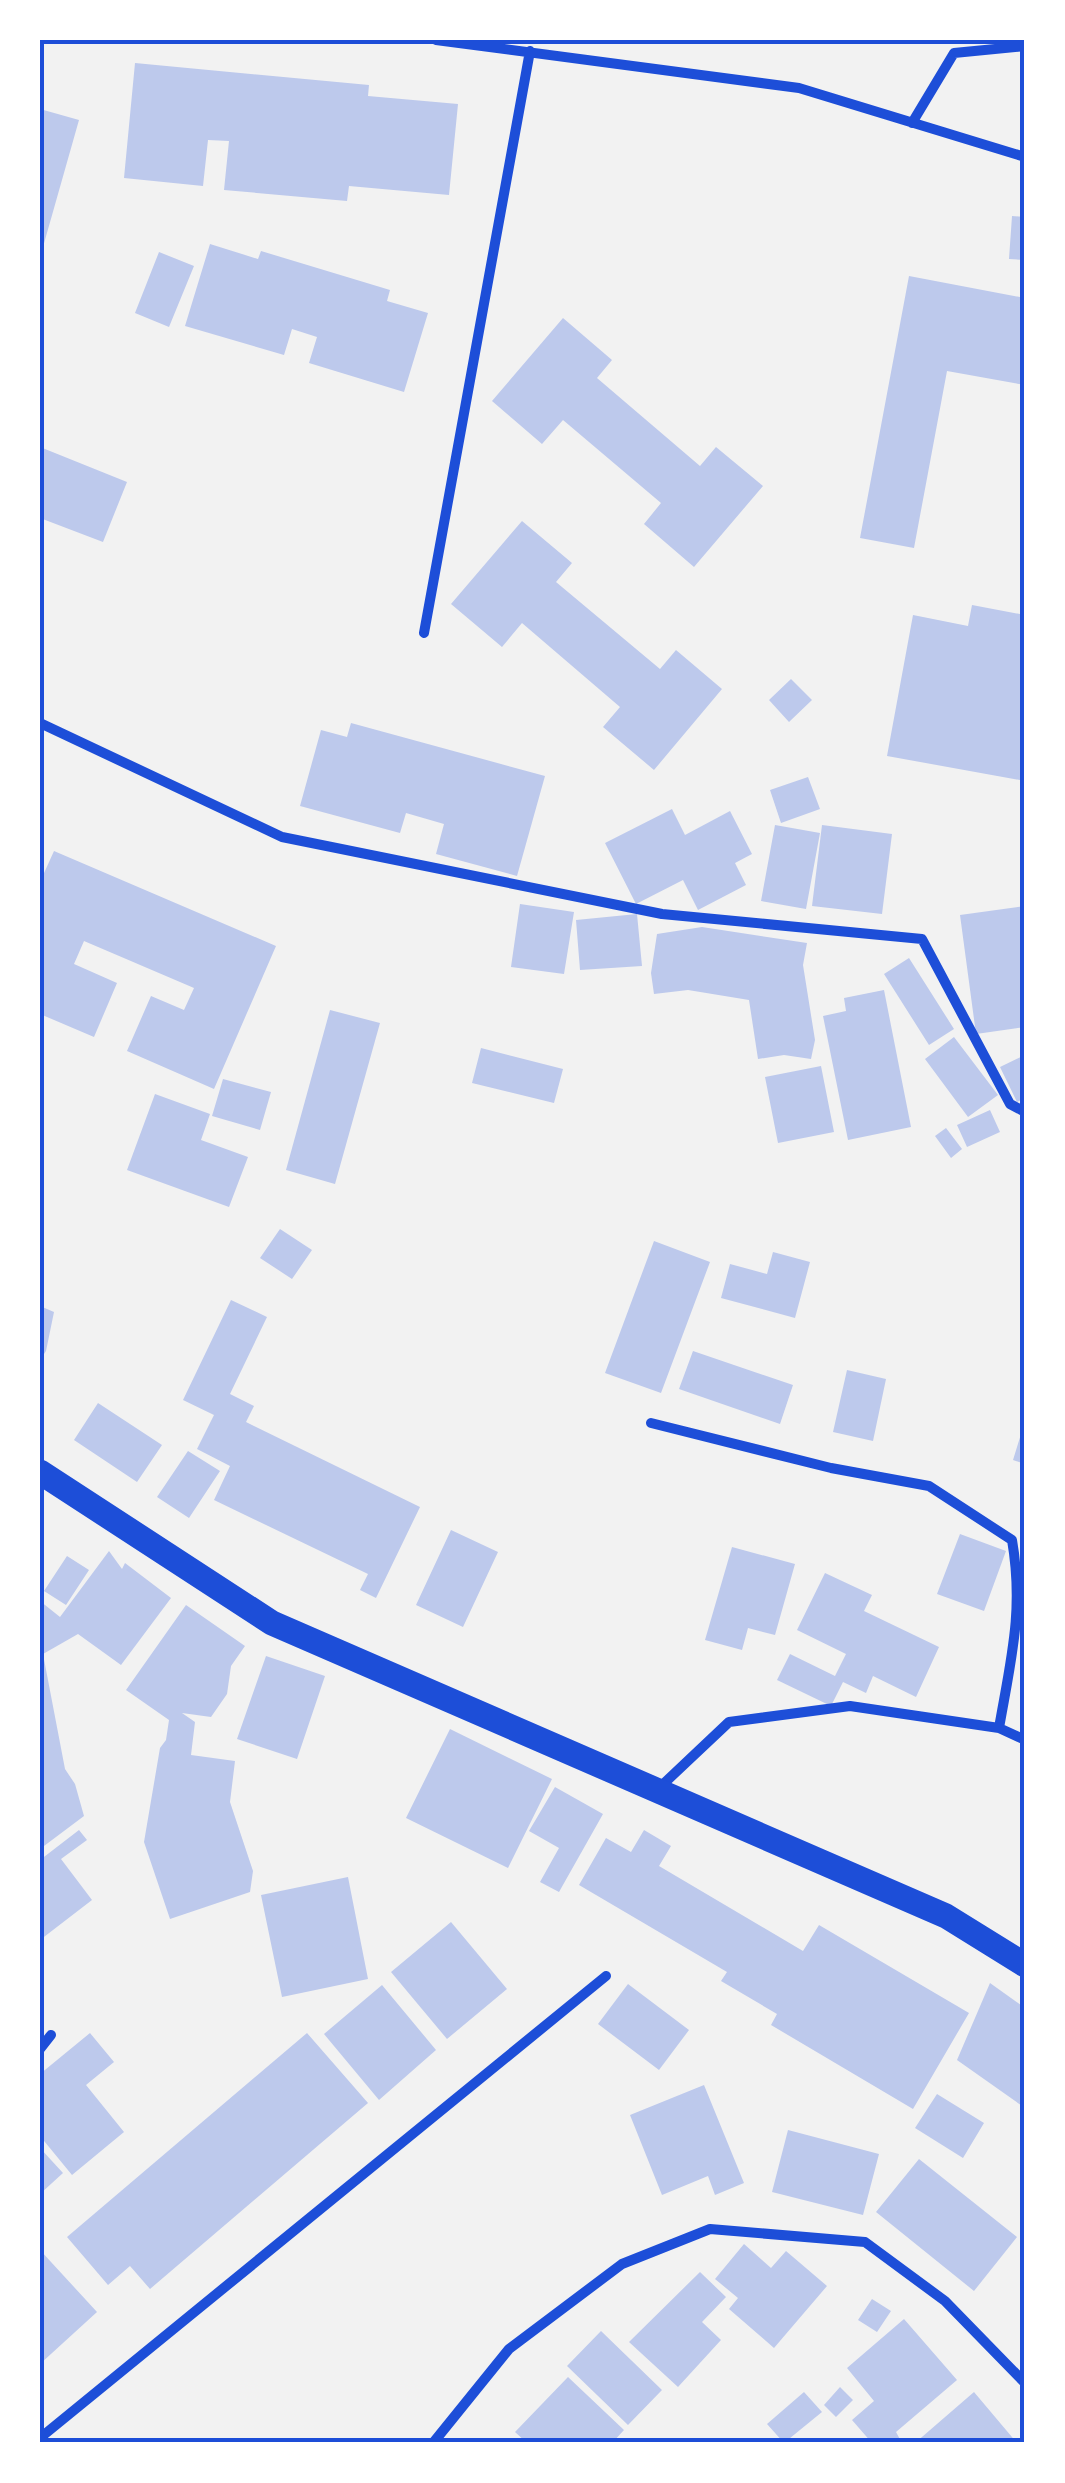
<svg xmlns="http://www.w3.org/2000/svg" width="1065" height="2483" font-family="Mulish,sans-serif">
<rect width="100%" height="100%" fill="#f2f2f2"/>
<path fill="#bdc9ec" d="M 135,63 L 369,85 L 368,96 L 458,104 L 449,195 L 349,186 L 347,201 L 224,190 L 229,141 L 208,140 L 203,186 L 124,178 Z
M 40,109 L 79,120 L 41,254 L 40,254 Z
M 1012,216 L 1025,217 L 1025,260 L 1009,259 Z
M 210,244 L 258,259 L 261,251 L 390,290 L 387,301 L 428,313 L 404,392 L 309,363 L 317,337 L 292,329 L 284,355 L 185,326 Z
M 159,252 L 194,266 L 169,327 L 135,313 Z
M 909,276 L 1025,298 L 1025,385 L 947,371 L 914,548 L 860,538 Z
M 563,318 L 612,360 L 597,378 L 700,466 L 716,447 L 763,486 L 694,567 L 644,524 L 661,503 L 563,420 L 542,444 L 492,401 Z
M 40,447 L 127,482 L 103,542 L 40,518 Z
M 522,521 L 572,563 L 556,582 L 660,669 L 676,650 L 722,689 L 654,770 L 603,727 L 620,707 L 522,623 L 502,647 L 451,604 Z
M 972,605 L 1025,615 L 1025,781 L 887,756 L 913,615 L 968,626 Z
M 791,679 L 812,700 L 789,722 L 769,700 Z
M 351,723 L 545,776 L 517,876 L 436,854 L 444,824 L 406,813 L 400,833 L 300,806 L 321,730 L 347,737 Z
M 808,777 L 820,809 L 781,823 L 770,790 Z
M 672,809 L 685,835 L 730,811 L 752,854 L 735,863 L 746,885 L 698,910 L 683,880 L 636,904 L 605,843 Z
M 775,825 L 820,833 L 806,909 L 761,901 Z
M 822,825 L 892,834 L 882,914 L 812,906 Z
M 54,851 L 276,946 L 214,1089 L 127,1051 L 151,996 L 184,1010 L 194,988 L 84,941 L 74,964 L 117,983 L 94,1037 L 40,1014 L 40,882 Z
M 520,904 L 574,912 L 564,974 L 511,967 Z
M 1025,906 L 1025,1027 L 976,1034 L 960,915 Z
M 637,914 L 642,966 L 580,970 L 576,920 Z
M 702,927 L 807,943 L 803,965 L 815,1040 L 811,1059 L 784,1055 L 758,1059 L 749,1000 L 688,990 L 654,994 L 651,973 L 657,934 Z
M 909,958 L 954,1029 L 929,1045 L 884,974 Z
M 884,990 L 911,1127 L 848,1140 L 823,1016 L 846,1011 L 844,998 Z
M 330,1010 L 380,1023 L 335,1184 L 286,1170 Z
M 954,1037 L 998,1095 L 968,1117 L 925,1059 Z
M 481,1048 L 563,1069 L 554,1103 L 472,1083 Z
M 1025,1055 L 1025,1098 L 1017,1102 L 1000,1067 Z
M 821,1066 L 834,1132 L 778,1143 L 765,1077 Z
M 223,1079 L 271,1092 L 260,1130 L 212,1116 Z
M 155,1094 L 210,1114 L 201,1140 L 248,1157 L 229,1207 L 127,1170 Z
M 990,1110 L 1000,1132 L 967,1147 L 957,1125 Z
M 946,1128 L 962,1149 L 951,1158 L 935,1136 Z
M 280,1229 L 312,1250 L 292,1279 L 260,1258 Z
M 654,1241 L 710,1262 L 661,1393 L 605,1373 Z
M 773,1252 L 810,1262 L 795,1318 L 721,1298 L 730,1264 L 767,1274 Z
M 231,1300 L 267,1317 L 230,1394 L 254,1406 L 246,1422 L 420,1507 L 376,1598 L 360,1590 L 368,1574 L 214,1500 L 230,1466 L 197,1449 L 214,1415 L 183,1400 Z
M 40,1306 L 54,1312 L 46,1351 L 40,1360 Z
M 693,1351 L 793,1385 L 780,1424 L 679,1389 Z
M 847,1370 L 886,1379 L 873,1441 L 833,1432 Z
M 98,1403 L 162,1445 L 137,1482 L 74,1440 Z
M 1021,1434 L 1025,1435 L 1025,1464 L 1013,1460 Z
M 188,1451 L 220,1471 L 189,1518 L 157,1497 Z
M 451,1530 L 498,1552 L 463,1627 L 416,1605 Z
M 960,1534 L 1006,1551 L 984,1611 L 937,1594 Z
M 732,1547 L 795,1564 L 775,1635 L 748,1628 L 742,1650 L 705,1640 Z
M 109,1551 L 122,1569 L 125,1563 L 171,1598 L 121,1665 L 78,1634 L 43,1654 L 65,1769 L 75,1784 L 84,1816 L 40,1849 L 40,1601 L 60,1617 Z
M 67,1556 L 89,1570 L 66,1605 L 44,1591 Z
M 825,1573 L 872,1595 L 864,1611 L 939,1647 L 916,1697 L 873,1676 L 866,1693 L 843,1682 L 831,1706 L 777,1680 L 790,1654 L 835,1676 L 846,1654 L 797,1630 Z
M 186,1605 L 245,1646 L 231,1666 L 227,1694 L 211,1717 L 182,1713 L 195,1722 L 191,1755 L 235,1761 L 230,1802 L 253,1871 L 250,1892 L 170,1919 L 144,1842 L 160,1748 L 166,1740 L 169,1720 L 126,1690 Z
M 266,1656 L 325,1676 L 297,1759 L 237,1739 Z
M 450,1729 L 552,1779 L 508,1868 L 406,1818 Z
M 555,1787 L 603,1814 L 559,1892 L 540,1882 L 559,1848 L 529,1831 Z
M 79,1830 L 87,1840 L 61,1859 L 92,1900 L 40,1940 L 40,1860 Z
M 644,1830 L 671,1846 L 659,1866 L 803,1951 L 819,1925 L 969,2013 L 913,2109 L 771,2025 L 777,2014 L 721,1981 L 727,1972 L 579,1885 L 606,1838 L 631,1852 Z
M 348,1877 L 368,1979 L 282,1997 L 261,1895 Z
M 451,1922 L 507,1989 L 447,2039 L 391,1972 Z
M 990,1983 L 1025,2008 L 1025,2108 L 957,2060 Z
M 628,1984 L 689,2030 L 659,2070 L 598,2024 Z
M 382,1985 L 436,2050 L 379,2100 L 324,2034 Z
M 90,2033 L 114,2062 L 86,2085 L 124,2132 L 72,2175 L 40,2136 L 40,2074 Z
M 307,2033 L 368,2103 L 150,2289 L 130,2266 L 108,2285 L 67,2237 Z
M 704,2085 L 744,2183 L 715,2195 L 708,2176 L 662,2195 L 630,2115 Z
M 937,2094 L 984,2123 L 963,2158 L 915,2128 Z
M 788,2130 L 879,2154 L 863,2215 L 772,2192 Z
M 40,2148 L 63,2173 L 40,2194 Z
M 919,2159 L 1017,2237 L 974,2291 L 876,2212 Z
M 744,2244 L 771,2268 L 786,2251 L 827,2286 L 774,2348 L 729,2309 L 738,2298 L 715,2279 Z
M 40,2250 L 97,2312 L 40,2364 Z
M 700,2272 L 726,2297 L 702,2322 L 721,2340 L 678,2387 L 629,2342 Z
M 872,2299 L 891,2311 L 877,2332 L 858,2320 Z
M 904,2319 L 957,2380 L 896,2432 L 902,2443 L 872,2443 L 852,2420 L 874,2401 L 847,2368 Z
M 601,2331 L 662,2390 L 628,2425 L 567,2366 Z
M 568,2377 L 624,2430 L 612,2443 L 527,2443 L 515,2432 Z
M 840,2387 L 853,2400 L 836,2417 L 824,2405 Z
M 804,2392 L 822,2412 L 784,2443 L 767,2424 Z
M 974,2392 L 1017,2443 L 915,2443 Z"/>
<g fill="none" stroke-linecap="round" stroke-linejoin="round">
<path stroke="#1d4ed8" stroke-width="10" d="M 436,40 L 799,88 L 1025,157
M 912,123 L 954,53 L 1025,46
M 424,633 L 530,51
M 40,723 L 282,837 L 662,914 L 922,939 L 1010,1104 L 1025,1112
M 651,1423 L 831,1468 L 929,1486 L 1012,1540 C 1024,1610 1011,1659 999,1728
M 658,1789 L 729,1722 L 850,1706 L 999,1728 L 1025,1740
M 40,2049 L 51,2035
M 40,2438 L 606,1976
M 433,2443 L 509,2349 L 622,2264 L 710,2229 L 865,2242 L 945,2301 L 1025,2383"/>
<path stroke="#1d4ed8" stroke-width="25" d="M 40,1472 L 272,1623 L 946,1916 L 1025,1965"/>
</g>
<rect width="1065" height="2483" fill="none" stroke="#ffffff" stroke-width="85"/>
<rect x="42" y="42" width="980" height="2398" fill="none" stroke="#1d4ed8" stroke-width="4"/>
</svg>
